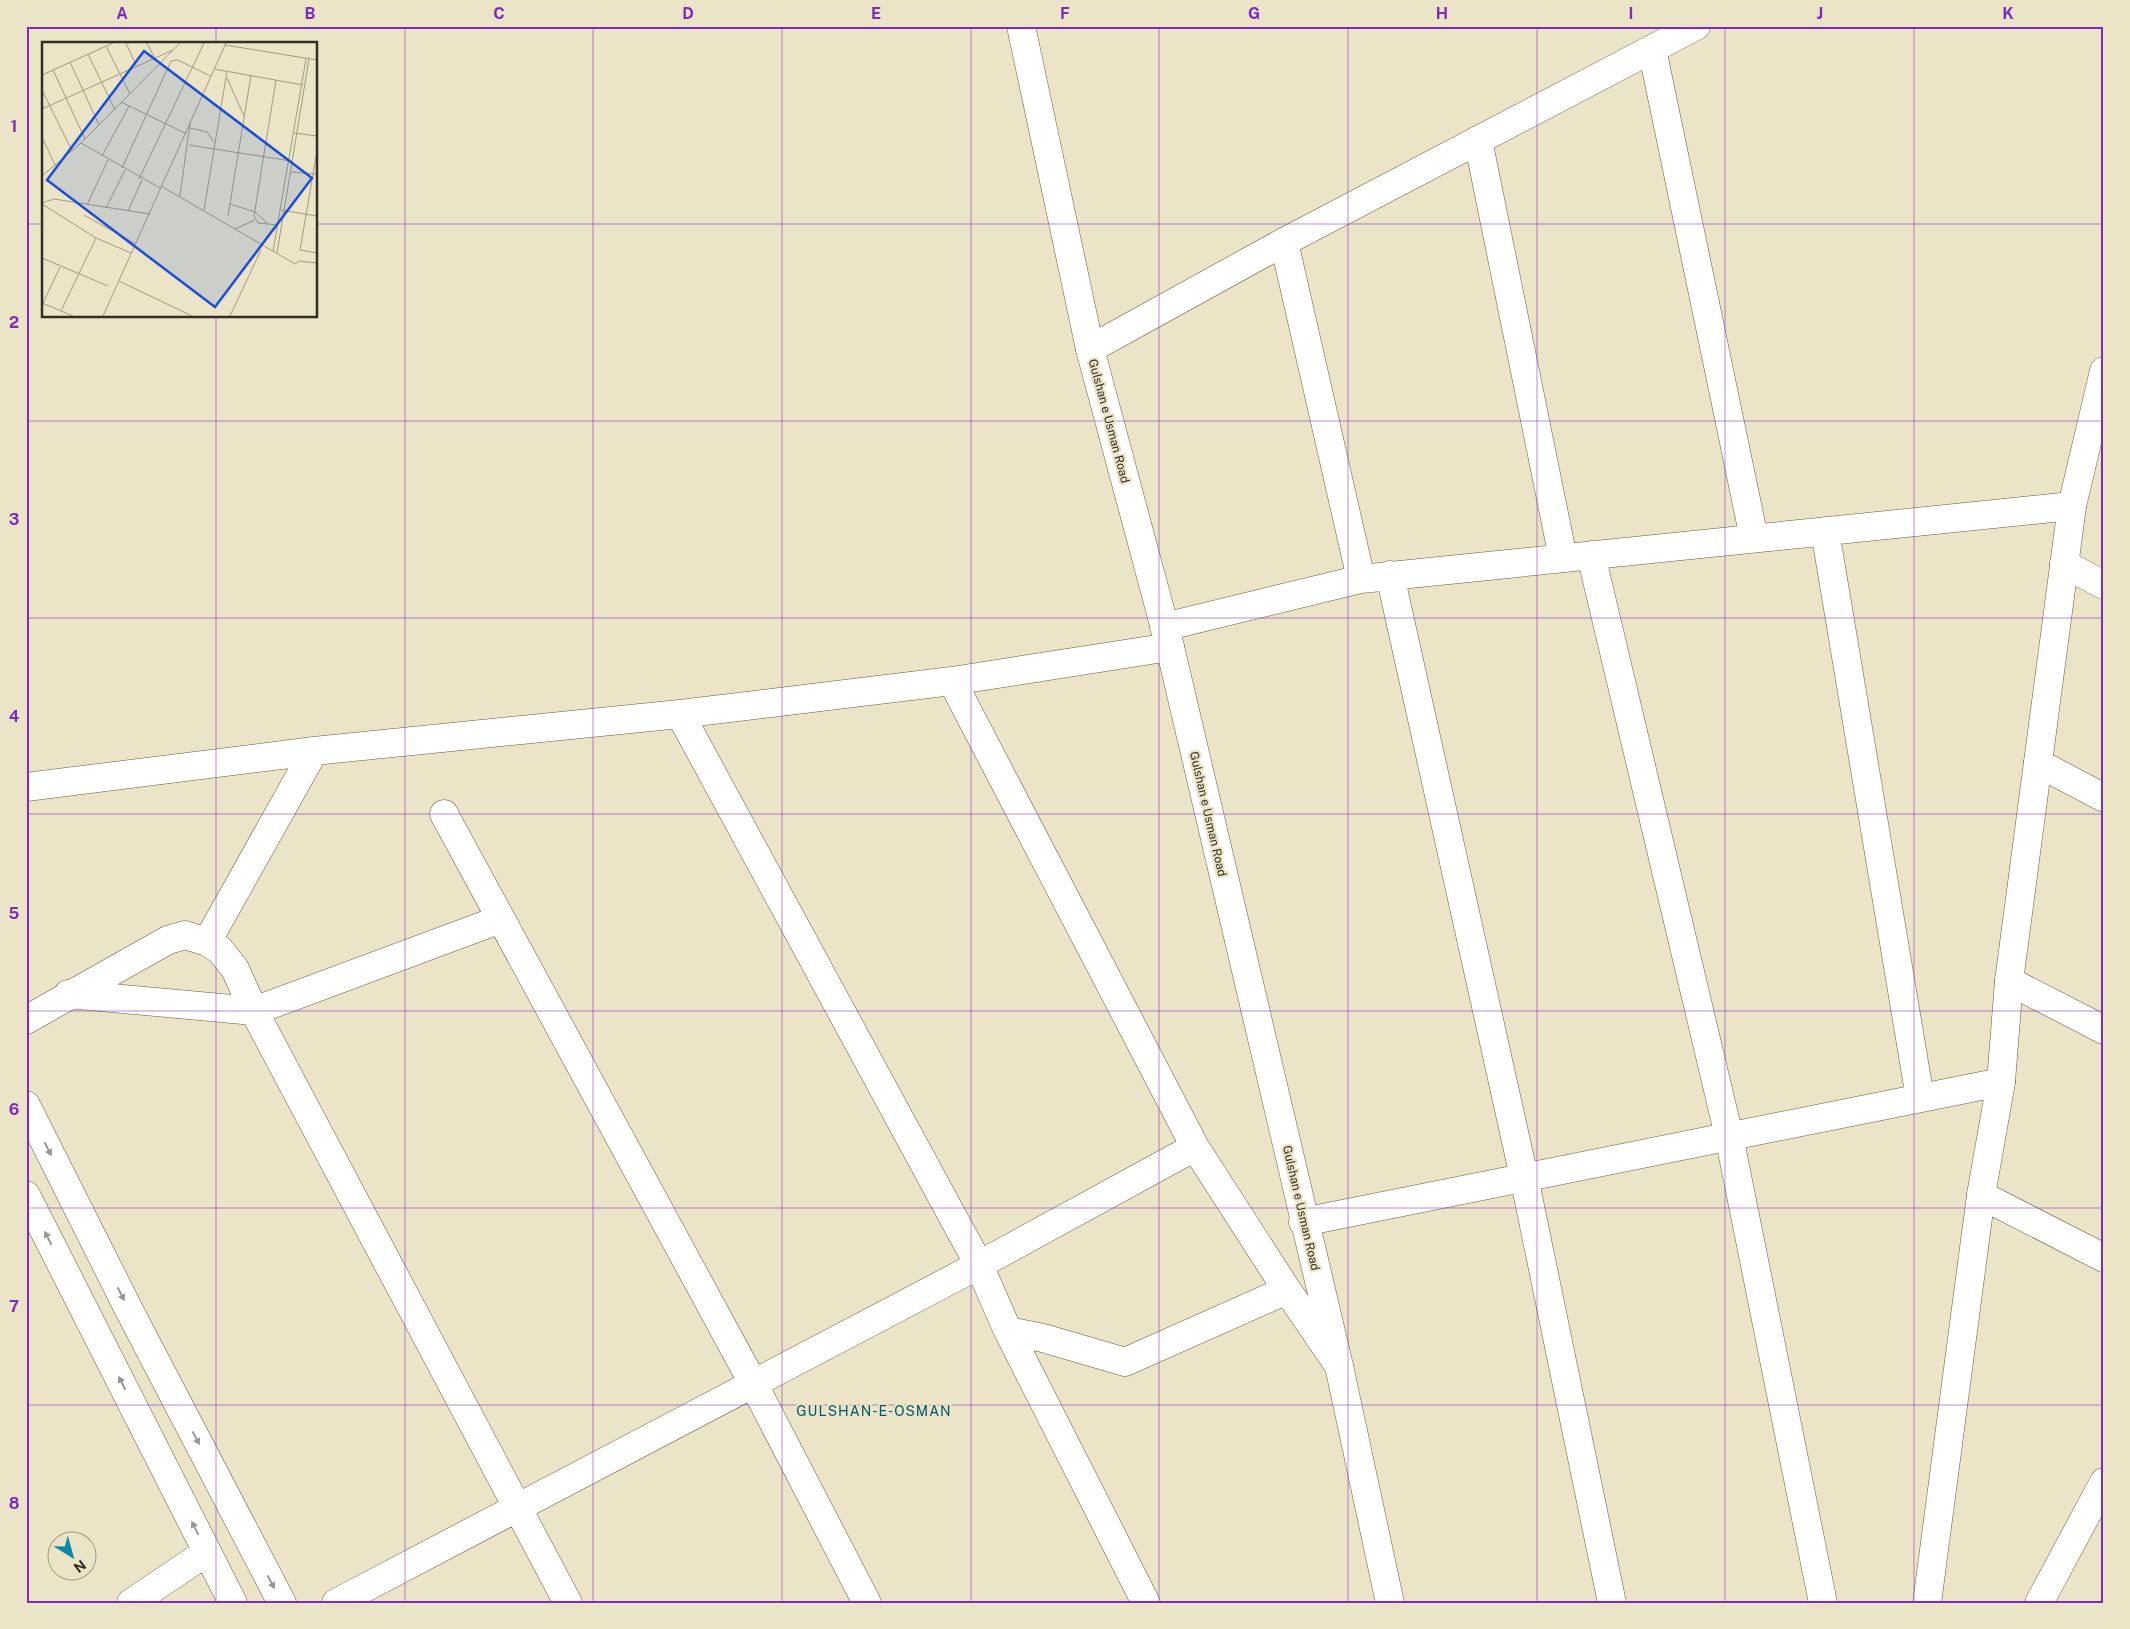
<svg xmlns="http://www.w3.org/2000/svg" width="2130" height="1629" font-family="'Public Sans',sans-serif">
<rect width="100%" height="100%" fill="#ebe4c7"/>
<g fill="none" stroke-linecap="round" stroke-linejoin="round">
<defs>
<path id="minor" d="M 1652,49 L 1754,538
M 1478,140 L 1563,558
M 1284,242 L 1361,579
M 1090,349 L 1284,242 L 1696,26
M 1825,531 L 1920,1098
M 1591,555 L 1729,1136 L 1823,1603
M 2064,564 L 2104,585
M 1390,575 L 1524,1177 L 1612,1603
M 1164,627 L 1361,579 L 2072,506
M 952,681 L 1195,1147 L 1287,1290 L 1339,1366
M 680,714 L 979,1265 L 1008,1331 L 1146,1603
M 2038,763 L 2104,798
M 26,787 L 314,751 L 680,714 L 952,681 L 1170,647
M 444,814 L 753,1383 L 867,1603
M 207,942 L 314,751
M 2009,981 L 2104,1030
M 68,994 L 254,1011 L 501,919
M 26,1020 L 168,940 L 185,935 L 207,942 L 220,950 L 235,969 L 254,1011 L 568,1603
M 26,1105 L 128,1308 L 282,1603
M 26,1195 L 233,1603
M 1981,1195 L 2104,1258
M 1303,1222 L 2001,1082
M 1008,1331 L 1043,1338 L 1125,1362 L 1287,1290
M 131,1603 L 207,1552
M 336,1603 L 979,1265 L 1195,1147
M 2039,1603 L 2104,1482"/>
<path id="tertiary" d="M 1021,26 L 1090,349 L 1170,647 L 1339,1366 L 1390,1603
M 1927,1603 L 1981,1195 L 2001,1082 L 2009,981 L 2072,506 L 2104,371"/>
</defs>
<use href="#minor" stroke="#625b42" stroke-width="29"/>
<use href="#tertiary" stroke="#625b42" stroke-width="29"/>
<use href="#minor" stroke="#fff" stroke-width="28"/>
<use href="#tertiary" stroke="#fff" stroke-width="28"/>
</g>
<defs><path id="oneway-solid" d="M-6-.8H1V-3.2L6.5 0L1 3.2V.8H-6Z" transform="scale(1.25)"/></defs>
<g fill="#989691">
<use href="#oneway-solid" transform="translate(48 1149) rotate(63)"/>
<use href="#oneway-solid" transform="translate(48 1238) rotate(-117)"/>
<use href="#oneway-solid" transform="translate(121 1294) rotate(63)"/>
<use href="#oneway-solid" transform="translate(122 1383) rotate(-117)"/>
<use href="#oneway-solid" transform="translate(196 1438) rotate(62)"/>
<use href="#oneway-solid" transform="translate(195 1528) rotate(-117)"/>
<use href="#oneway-solid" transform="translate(271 1582) rotate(62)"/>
</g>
<path fill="none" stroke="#7b2cbf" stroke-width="1" stroke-opacity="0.55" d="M 216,26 L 216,44M 405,26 L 405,1603M 593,26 L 593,1603M 782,26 L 782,1603M 971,26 L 971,1603M 1159,26 L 1159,1603M 1348,26 L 1348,1603M 1537,26 L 1537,1603M 1725,26 L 1725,1603M 1914,26 L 1914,1603M 26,224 L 44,224M 316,224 L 2104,224M 216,316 L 216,1603M 26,421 L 2104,421M 26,618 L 2104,618M 26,814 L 2104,814M 26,1011 L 2104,1011M 26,1208 L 2104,1208M 26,1405 L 2104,1405"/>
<g text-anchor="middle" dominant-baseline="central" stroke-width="4.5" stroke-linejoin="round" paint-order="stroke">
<g font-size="12" fill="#312e23" stroke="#ebe4c7">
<text transform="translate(1109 421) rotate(75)">Gulshan e Usman Road</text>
<text transform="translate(1208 814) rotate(77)">Gulshan e Usman Road</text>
<text transform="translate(1301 1208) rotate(77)">Gulshan e Usman Road</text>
</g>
<g font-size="14" letter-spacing="1" fill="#00576f" stroke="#ebe4c7">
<text x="874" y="1411">GULSHAN-E-OSMAN</text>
</g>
</g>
<g transform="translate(42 42)">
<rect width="275" height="275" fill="#ebe4c7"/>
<path fill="none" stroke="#a19b85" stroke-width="1" d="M 84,1 L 94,23M 105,1 L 112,15M 183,3 L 275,18M 64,4 L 88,52M 46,12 L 73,68M 28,20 L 57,83M 172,27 L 261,43M 11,28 L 43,97M 0,33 L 71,1M 185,36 L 202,74M 234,38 L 212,174 L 216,181 L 235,183M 0,48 L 30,109M 79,60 L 143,91M 0,67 L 131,8M 148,86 L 165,90 L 172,100M 252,91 L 275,94M 0,95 L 13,123M 39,101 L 118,146M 147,103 L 249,119M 275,109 L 258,208 L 275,211M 60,114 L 87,64M 80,126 L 129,19 L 136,18 L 168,34M 249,130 L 275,132M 0,134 L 39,101 L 138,1M 97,137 L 162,1M 119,144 L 253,222 L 257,219 L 275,221M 138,154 L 148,81M 0,161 L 12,157 L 108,172M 0,162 L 54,196 L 89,211M 188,162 L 213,170 L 226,182M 45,163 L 66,118M 64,166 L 83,128M 162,168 L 185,29M 239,168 L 275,174M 86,169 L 100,138M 42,173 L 94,202M 186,174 L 209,33M 193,187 L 213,178M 231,209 L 264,17M 235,211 L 267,17M 0,216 L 66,244M 77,239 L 150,274M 0,261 L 31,274M 1,261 L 18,225M 19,269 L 54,196M 61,274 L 184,1M 188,274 L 219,208"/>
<path fill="#1d4ed8" fill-opacity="0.15" stroke="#1d4ed8" stroke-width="2.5" d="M 102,9 L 270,136 L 173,265 L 5,138 Z"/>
<rect width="275" height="275" fill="none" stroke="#312e23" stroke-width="2.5"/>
</g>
<rect width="2130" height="1629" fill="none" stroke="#ebe4c7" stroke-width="55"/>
<g transform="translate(72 1556) rotate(143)"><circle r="24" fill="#ebe4c7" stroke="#a19b85"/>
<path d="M0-4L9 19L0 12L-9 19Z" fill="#0a89ab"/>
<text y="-8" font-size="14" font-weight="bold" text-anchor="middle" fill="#312e23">N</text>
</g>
<rect x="28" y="28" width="2074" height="1574" fill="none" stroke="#7b2cbf" stroke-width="2"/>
<g font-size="16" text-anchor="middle" font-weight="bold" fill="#7b2cbf">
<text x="122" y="19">A</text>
<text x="310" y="19">B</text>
<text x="499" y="19">C</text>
<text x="688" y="19">D</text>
<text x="876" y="19">E</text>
<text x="1065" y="19">F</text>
<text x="1254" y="19">G</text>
<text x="1442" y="19">H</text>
<text x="1631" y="19">I</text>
<text x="1820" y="19">J</text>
<text x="2008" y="19">K</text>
<text x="14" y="132">1</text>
<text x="14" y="328">2</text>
<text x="14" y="525">3</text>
<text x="14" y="722">4</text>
<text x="14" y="919">5</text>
<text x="14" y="1115">6</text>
<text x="14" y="1312">7</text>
<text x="14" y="1509">8</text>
</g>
</svg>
